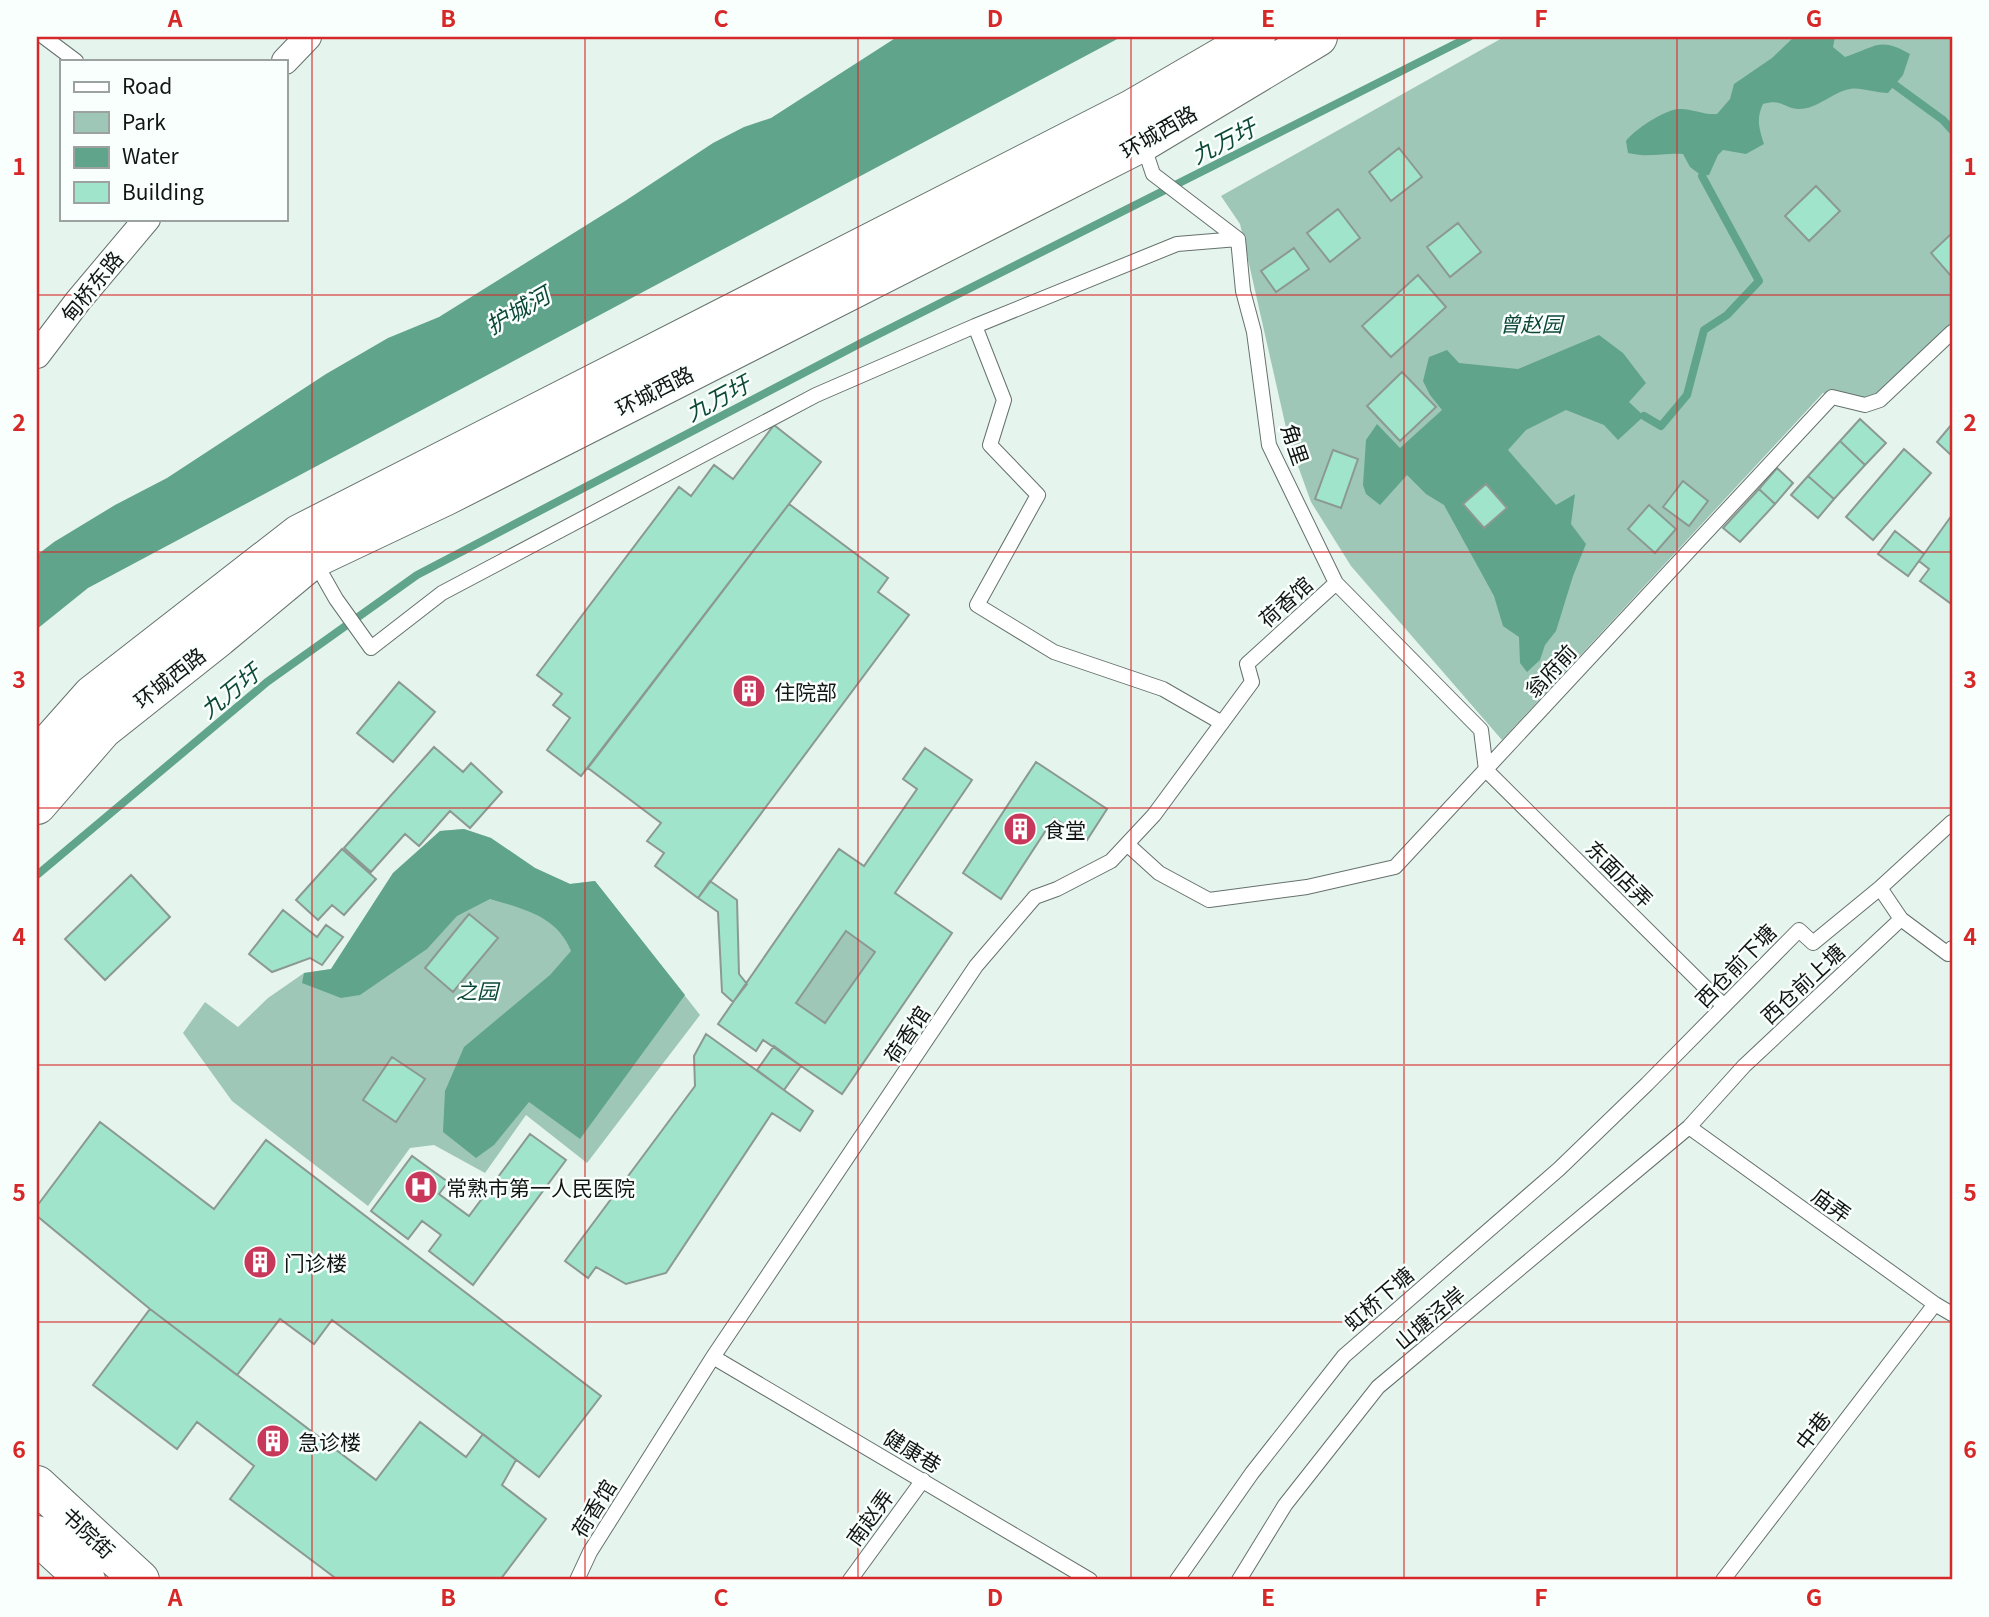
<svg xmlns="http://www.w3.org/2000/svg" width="1989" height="1617" font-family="Georgia,'Noto Sans SC',serif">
<rect width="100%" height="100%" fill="#e6f4ee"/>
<path fill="#9fc7b8" d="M 1504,37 L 1952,37 L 1952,332 L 1865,405 L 1823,393 L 1502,740 L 1351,566 L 1311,502 L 1289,441 L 1240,224 L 1221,196 Z
M 464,829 L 491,838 L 535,868 L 570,884 L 595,881 L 700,1015 L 587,1163 L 526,1115 L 485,1173 L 434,1145 L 410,1148 L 368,1206 L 232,1101 L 183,1033 L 205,1002 L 238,1027 L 268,998 L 304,973 L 331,969 L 393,873 L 440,831 Z
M 846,931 L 875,952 L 825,1023 L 796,1003 Z"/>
<path fill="#60a48c" d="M 897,37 L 1121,37 L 88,588 L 37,629 L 37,555 L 54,542 L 115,505 L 167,478 L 326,374 L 388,338 L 439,317 L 625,201 L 713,143 L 744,127 L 771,118 Z
M 1794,37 L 1835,37 L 1833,47 L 1845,57 C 1875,47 1880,36 1910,54 L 1903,75 L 1888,93 C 1876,93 1859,87 1850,89 C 1832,92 1818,109 1799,109 C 1785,109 1782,98 1763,104 C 1756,119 1759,128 1764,144 L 1746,154 L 1723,150 L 1718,155 L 1709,175 L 1702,176 L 1690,167 L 1683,154 C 1661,153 1650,158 1628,153 L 1626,141 C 1634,130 1664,110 1678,109 C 1691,108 1703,115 1717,114 L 1730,99 L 1734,84 L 1772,58 Z
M 1599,335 L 1623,353 L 1646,383 L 1629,402 L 1644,416 L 1618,440 L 1604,425 L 1566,410 L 1526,430 L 1508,450 L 1556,505 L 1575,494 L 1571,524 L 1586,544 L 1573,576 L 1556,631 L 1545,645 L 1540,660 L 1527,672 L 1520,663 L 1519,637 L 1503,626 L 1494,596 L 1444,505 L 1426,494 L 1407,475 L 1380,505 L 1366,494 L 1363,485 L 1366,440 L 1377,424 L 1400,448 L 1442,410 L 1430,395 L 1423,381 L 1429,357 L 1447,350 L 1459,363 L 1518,369 Z
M 464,829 L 491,838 L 535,868 L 570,884 L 595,881 L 685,995 L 580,1139 L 529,1102 L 494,1145 L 476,1158 L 443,1132 L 445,1091 L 464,1047 L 550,975 L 571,951 C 557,916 524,909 490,899 L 457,916 L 427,949 L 360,995 L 341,998 L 302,983 L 304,973 L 331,969 L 393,873 L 440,831 Z"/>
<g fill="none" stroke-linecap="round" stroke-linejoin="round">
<path stroke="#60a48c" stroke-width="8" d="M 1895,85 L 1943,120 L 1952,130
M 1644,416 L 1661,426 L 1687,395 L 1704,330 L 1727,315 L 1759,281 L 1702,176
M 37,875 L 267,682 L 417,575 L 861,343 L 1469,37"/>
</g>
<path fill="#9fe4cb" stroke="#8c9993" stroke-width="2" fill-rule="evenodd" d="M 1399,148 L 1422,177 L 1391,201 L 1369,172 Z
M 1816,186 L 1840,211 L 1809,241 L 1785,216 Z
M 1338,209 L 1360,238 L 1330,262 L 1307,233 Z
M 1458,223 L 1481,252 L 1450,277 L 1427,247 Z
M 1952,233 L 1952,275 L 1951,276 L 1931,253 Z
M 1294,248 L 1309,269 L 1276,292 L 1261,271 Z
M 1418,275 L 1446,307 L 1391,357 L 1362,326 Z
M 1402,372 L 1436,407 L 1400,441 L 1367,406 Z
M 1860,419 L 1886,443 L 1865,465 L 1840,441 Z
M 1952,424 L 1952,456 L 1937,442 Z
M 774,425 L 821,462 L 581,776 L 547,750 L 570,718 L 553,705 L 562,694 L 537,675 L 679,487 L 691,496 L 714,465 L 733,479 Z
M 1840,441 L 1865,465 L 1834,499 L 1808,476 Z
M 1904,449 L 1931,473 L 1873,540 L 1846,517 Z
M 1333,450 L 1358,459 L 1341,508 L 1315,499 Z
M 1777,468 L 1793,483 L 1775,504 L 1759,489 Z
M 1808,476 L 1834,499 L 1818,518 L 1791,495 Z
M 1683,481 L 1708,501 L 1689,526 L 1663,507 Z
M 1486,484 L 1507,508 L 1484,528 L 1463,504 Z
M 1759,489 L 1775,504 L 1740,542 L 1723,528 Z
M 789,504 L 888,578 L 878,592 L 909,615 L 698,898 L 655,866 L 664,853 L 647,841 L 661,823 L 588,768 Z
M 1649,505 L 1676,529 L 1655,553 L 1628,529 Z
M 1952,515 L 1952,600 L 1950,603 L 1920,581 L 1929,569 L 1919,561 Z
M 1895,531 L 1924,554 L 1908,576 L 1878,554 Z
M 399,682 L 435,712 L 393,762 L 357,733 Z
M 434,747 L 463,772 L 471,763 L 502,792 L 470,828 L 450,811 L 419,846 L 405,834 L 371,872 L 344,848 Z
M 925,748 L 972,780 L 895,893 L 952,933 L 842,1094 L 763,1040 L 756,1051 L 718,1024 L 839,849 L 864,866 L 917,789 L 903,779 ZM 846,931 L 875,952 L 825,1023 L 796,1003 Z
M 1036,762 L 1107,809 L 1087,840 L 1054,818 L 1001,899 L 963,873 Z
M 342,849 L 376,879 L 344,915 L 332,905 L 318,920 L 296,900 Z
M 131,875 L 170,917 L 105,980 L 65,939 Z
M 710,881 L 737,900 L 739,974 L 747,984 L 733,1002 L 722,992 L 718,912 L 698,898 Z
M 283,910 L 317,937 L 326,925 L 343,937 L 322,965 L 310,958 L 272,972 L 249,954 Z
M 469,914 L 498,938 L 453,992 L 425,968 Z
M 706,1034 L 813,1111 L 800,1131 L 772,1113 L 666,1273 L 626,1284 L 596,1267 L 588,1278 L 565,1261 L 695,1086 L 694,1056 Z
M 774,1046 L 801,1066 L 784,1090 L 757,1070 Z
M 392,1057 L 425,1079 L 396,1122 L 363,1100 Z
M 100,1122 L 214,1209 L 266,1140 L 601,1396 L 539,1477 L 332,1320 L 314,1344 L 280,1319 L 237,1375 L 150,1309 L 37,1216 L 37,1206 Z
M 530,1134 L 566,1160 L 473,1285 L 429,1251 L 441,1235 L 422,1221 L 408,1239 L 371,1211 L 412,1156 L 448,1182 L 439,1194 L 469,1216 Z
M 150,1309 L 376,1480 L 420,1422 L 466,1457 L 483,1434 L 516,1460 L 502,1485 L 546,1519 L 500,1580 L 338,1580 L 230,1499 L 254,1466 L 197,1422 L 177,1449 L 93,1385 Z"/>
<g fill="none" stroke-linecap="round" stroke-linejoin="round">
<defs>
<path id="service" d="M 44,37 L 76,61
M 1143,144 L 1153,174 L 1238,239 L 1243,291 L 1254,332 L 1269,445 L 1336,583 L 1481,730 L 1486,770 L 1724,1006
M 975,326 L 1004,400 L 990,445 L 1038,495 L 977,605 L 1054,652 L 1163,689 L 1222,723
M 315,562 L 336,599 L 371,648 L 442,593 L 816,395 L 975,326 L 1177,244 L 1238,239
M 1127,844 L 1159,873 L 1209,900 L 1307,887 L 1395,867 L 1832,397 L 1865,405 L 1880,400 L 1952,332
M 1880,888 L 1901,919
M 1689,1127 L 1935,1304 L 1952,1314
M 713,1357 L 1090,1580
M 577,1580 L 590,1552 L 713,1357 L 976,966 L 1035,897 L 1057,889 L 1111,861 L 1154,815 L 1252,682 L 1247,664 L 1336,583
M 850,1580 L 923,1480
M 1177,1580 L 1252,1473 L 1344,1356 L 1559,1169 L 1647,1084 L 1799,930 L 1813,943 L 1880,888 L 1952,822
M 1239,1580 L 1285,1505 L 1378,1387 L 1689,1127 L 1744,1066 L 1901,919 L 1948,954 L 1952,948
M 1723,1580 L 1935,1304"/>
<path id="minor" d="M 285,61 L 308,37
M 37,355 L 78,301 L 147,219"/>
<path id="secondary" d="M 37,757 L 92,695 L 299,534 L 1132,109 L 1256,37
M 37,805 L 103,729 L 219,637 L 313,559 L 446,496 L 1143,142 L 1318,37"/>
<path id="primary" d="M 37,1485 L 140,1580
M 37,1535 L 86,1580"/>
</defs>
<use href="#service" stroke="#65716c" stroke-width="16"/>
<use href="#minor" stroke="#65716c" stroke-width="28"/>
<use href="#secondary" stroke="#65716c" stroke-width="40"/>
<use href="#primary" stroke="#65716c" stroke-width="40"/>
<use href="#service" stroke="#fff" stroke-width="14"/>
<use href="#minor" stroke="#fff" stroke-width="26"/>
<use href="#secondary" stroke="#fff" stroke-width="38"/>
<use href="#primary" stroke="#fff" stroke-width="38"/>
</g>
<path fill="none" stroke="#d62828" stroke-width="2" stroke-opacity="0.55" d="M 312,37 L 312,1580M 585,37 L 585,1580M 858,37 L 858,1580M 1131,37 L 1131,1580M 1404,37 L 1404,1580M 1677,37 L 1677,1580M 37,295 L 1952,295M 37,552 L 1952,552M 37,808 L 1952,808M 37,1065 L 1952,1065M 37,1322 L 1952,1322"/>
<defs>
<symbol id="building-disc" viewBox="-11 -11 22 22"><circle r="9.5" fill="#c8385a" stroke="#f9fffc"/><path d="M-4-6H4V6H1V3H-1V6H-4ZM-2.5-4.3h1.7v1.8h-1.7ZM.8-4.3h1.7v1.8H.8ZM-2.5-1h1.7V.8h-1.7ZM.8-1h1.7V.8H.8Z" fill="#fff"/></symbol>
<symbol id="hospital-disc" viewBox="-11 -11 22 22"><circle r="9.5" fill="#c8385a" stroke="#f9fffc"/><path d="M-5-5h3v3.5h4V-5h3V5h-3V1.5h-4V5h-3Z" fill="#fff"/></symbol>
</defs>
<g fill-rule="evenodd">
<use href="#building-disc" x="730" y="672" width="38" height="38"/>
<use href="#building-disc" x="1001" y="810" width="38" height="38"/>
<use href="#hospital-disc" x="402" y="1168" width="38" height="38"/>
<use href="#building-disc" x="241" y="1243" width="38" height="38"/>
<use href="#building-disc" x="254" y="1422" width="38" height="38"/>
</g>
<g text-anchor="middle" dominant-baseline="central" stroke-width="5" stroke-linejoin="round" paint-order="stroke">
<g font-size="21" fill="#111614" stroke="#f9fffc">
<text transform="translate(1158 131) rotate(-30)">环城西路</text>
<text transform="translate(91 286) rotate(-51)">甸桥东路</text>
<text transform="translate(654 390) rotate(-27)">环城西路</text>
<text transform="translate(1296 444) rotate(71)">角里</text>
<text transform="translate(1285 601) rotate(-42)">荷香馆</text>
<text transform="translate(1550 670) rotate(-47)">翁府前</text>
<text transform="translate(169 677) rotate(-38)">环城西路</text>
<text transform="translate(1620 873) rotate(45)">东面店弄</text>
<text transform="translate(1735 965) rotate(-46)">西仓前下塘</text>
<text transform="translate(1802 983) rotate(-43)">西仓前上塘</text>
<text transform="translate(906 1034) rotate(-56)">荷香馆</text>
<text transform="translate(1832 1204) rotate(36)">庙弄</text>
<text transform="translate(1378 1298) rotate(-41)">虹桥下塘</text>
<text transform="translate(1429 1317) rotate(-40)">山塘泾岸</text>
<text transform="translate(1812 1430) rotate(-52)">中巷</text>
<text transform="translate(913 1450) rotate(31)">健康巷</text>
<text transform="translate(593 1508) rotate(-58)">荷香馆</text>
<text transform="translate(869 1517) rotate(-54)">南赵弄</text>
<text transform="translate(89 1532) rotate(43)">书院街</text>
</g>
<g font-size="21" font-style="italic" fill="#0c4737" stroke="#f9fffc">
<text x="1531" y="323">曾赵园</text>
<text x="477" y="990">之园</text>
</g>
<g font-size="21" fill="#111614" stroke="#f9fffc" text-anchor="start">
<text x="774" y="691">住院部</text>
<text x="1044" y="829">食堂</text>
<text x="446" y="1187">常熟市第一人民医院</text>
<text x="284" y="1262">门诊楼</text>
<text x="298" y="1441">急诊楼</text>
</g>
<g font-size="23" font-style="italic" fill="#0e4938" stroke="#f9fffc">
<text transform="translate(1223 140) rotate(-27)">九万圩</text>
<text transform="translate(517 309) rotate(-30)">护城河</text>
<text transform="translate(717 397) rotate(-28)">九万圩</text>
<text transform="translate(229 690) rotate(-39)">九万圩</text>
</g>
</g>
<rect width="1989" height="1617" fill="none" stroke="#f9fffc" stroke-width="77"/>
<rect x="60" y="60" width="228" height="161" fill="#f9fffc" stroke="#9ca29f" stroke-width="2"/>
<rect x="74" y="82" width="35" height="10" fill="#ffffff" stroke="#9ca29f" stroke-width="2"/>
<text x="122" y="94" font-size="21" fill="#111614">Road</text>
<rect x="74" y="112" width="35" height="21" fill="#9fc7b8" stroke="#9ca29f" stroke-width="2"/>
<text x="122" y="130" font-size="21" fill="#111614">Park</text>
<rect x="74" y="147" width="35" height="21" fill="#60a48c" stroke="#9ca29f" stroke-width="2"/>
<text x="122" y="164" font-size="21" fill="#111614">Water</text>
<rect x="74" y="182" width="35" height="21" fill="#9fe4cb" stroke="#9ca29f" stroke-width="2"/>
<text x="122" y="200" font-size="21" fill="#111614">Building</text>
<rect x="38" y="38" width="1913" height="1540" fill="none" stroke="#d62828" stroke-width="2.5"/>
<g font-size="23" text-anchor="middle" font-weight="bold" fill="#d62828">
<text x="175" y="27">A</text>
<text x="448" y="27">B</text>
<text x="721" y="27">C</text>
<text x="995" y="27">D</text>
<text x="1268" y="27">E</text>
<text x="1541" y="27">F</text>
<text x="1814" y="27">G</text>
<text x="19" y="175">1</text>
<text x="1970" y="175">1</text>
<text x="19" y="431">2</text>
<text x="1970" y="431">2</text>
<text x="19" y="688">3</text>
<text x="1970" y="688">3</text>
<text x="19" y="945">4</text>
<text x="1970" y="945">4</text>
<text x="19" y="1201">5</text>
<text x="1970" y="1201">5</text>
<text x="19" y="1458">6</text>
<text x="1970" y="1458">6</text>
<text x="175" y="1606">A</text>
<text x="448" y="1606">B</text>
<text x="721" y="1606">C</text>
<text x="995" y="1606">D</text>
<text x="1268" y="1606">E</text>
<text x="1541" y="1606">F</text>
<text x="1814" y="1606">G</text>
</g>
</svg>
